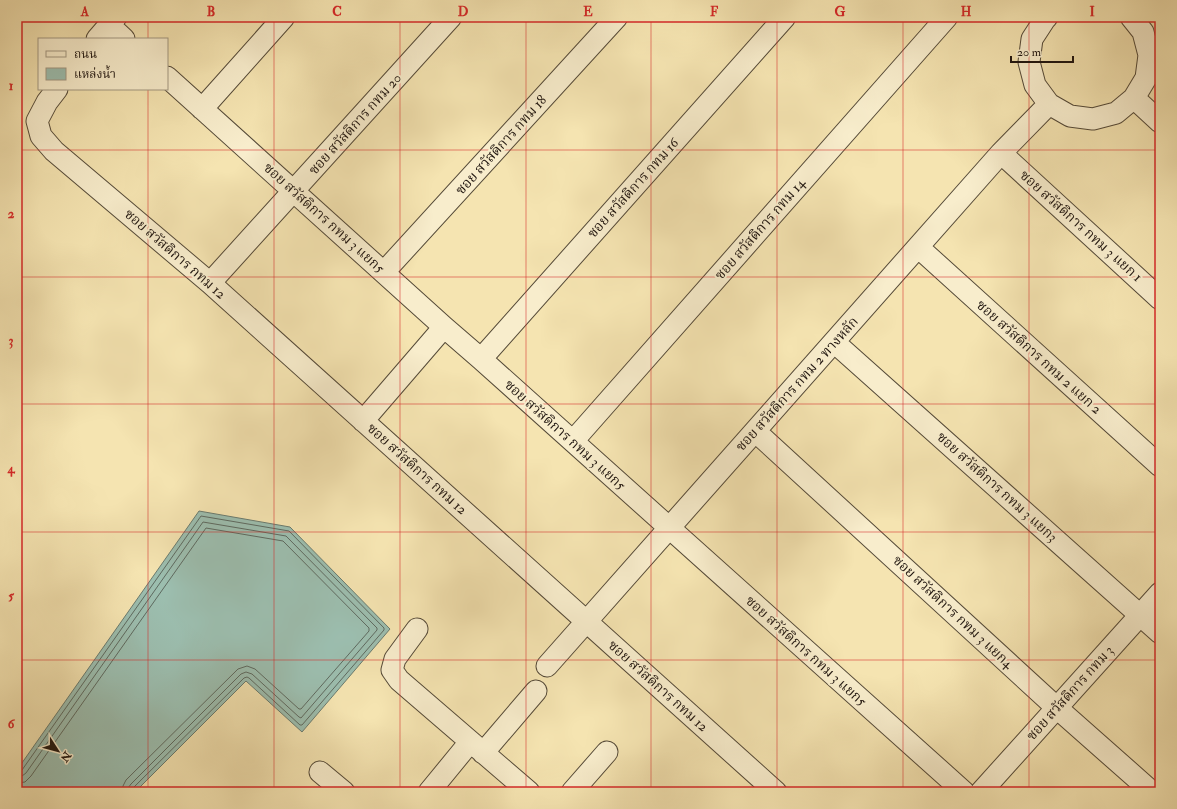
<svg xmlns="http://www.w3.org/2000/svg" width="1177" height="809" font-family="'IM FELL Double Pica','Noto Serif Thai',serif">
	<style>
		.water { fill: #9cbeaf; stroke: #6a7b6f }
		.lines { fill: none; stroke-linecap: round; stroke-linejoin: round }
		.shore { stroke: #5e6a60; stroke-width: 1 }
		.minor-casing { stroke: #554a38; stroke-width: 23 }
		.minor { stroke: #f8edcc; stroke-width: 21 }
		.grid { fill: none; stroke: #d62828; stroke-width: 1; stroke-opacity: 0.55 }
		.labels { text-anchor: middle; dominant-baseline: central; stroke-width: 4; stroke-linejoin: round; paint-order: stroke }
		.street-label { font-size: 14px; fill: #201610; stroke: #f8edcc }
		.neatline { fill: none; stroke: #d62828; stroke-width: 1.5 }
		.grid-label { font-size: 13px; text-anchor: middle; font-weight: bold; fill: #d62828 }
	</style>
	<rect width="100%" height="100%" fill="#f5e4b1"/>
	<filter id="stains"><feTurbulence type="fractalNoise" baseFrequency=".005" numOctaves="4"/><feColorMatrix values="0 0 0 0 .2 0 0 0 0 .09 0 0 0 0 .02 0 0 0 .5 -.17"/></filter>
	<radialGradient id="worn" r=".72"><stop offset=".6" stop-color="#630" stop-opacity="0"/><stop offset="1" stop-color="#630" stop-opacity=".3"/></radialGradient>
	<path class="water" d="M199 511 290 527 390 629 302 732 246 681 135 792H17V770Z"/>
	<g class="lines">
		<path class="shore" d="M17 772 22 770 201 516 289 531 384 628V630L302 725H300L249 678 247 677 244 678 134 787 133 792
			M17 777 22 776 26 773 203 522 286 536 377 628V630L301 718 299 717 252 674 246 672 241 674 131 784 128 788V792
			M17 783 25 782 31 776 206 528 283 541 369 628V631L301 709H299L255 669 247 666 238 669 126 780 123 786 122 792"/>
		<defs>
			<path id="minor" d="M1047 17 1045 19 1032 39 1029 62 1035 85 1049 104 1070 116 1093 119 1116 113 1134 98 1146 78 1149 55 1143 32 1131 17
				M109 25 124 39
				M97 39 116 17
				M167 77 444 327 481 359 964 792
				M57 89 47 102 37 121 41 136 54 151 210 283 776 792
				M1134 98 1160 122
				M202 109 284 17
				M1001 153 1160 299
				M918 247 1160 466
				M384 272 617 17
				M210 283 451 17
				M834 342 1160 633
				M481 359 785 17
				M363 421 444 327
				M755 431 1057 708 1152 792
				M573 441 947 17
				M417 629 395 659 392 670 399 680 529 792
				M547 666 1001 153 1049 104
				M483 753 536 691
				M320 772 344 792
				M429 792 470 742
				M572 792 607 752
				M981 792 1160 593"/>
		</defs>
		<use href="#minor" class="minor-casing"/>
		<use href="#minor" class="minor"/>
	</g>
	<path class="grid" d="M148 17V39M274 17V792M400 17V792M526 17V792M651 17V792M777 17V792M903 17V792M1029 17V792M148 89V792M17 150H1160M17 277H1160M17 404H1160M17 532H1160M17 660H1160"/>
	<g class="labels">
		<g class="street-label">
			<text transform="translate(355 124) rotate(-48)">ซอย สวัสดิการ กทม 20</text>
			<text transform="translate(501 145) rotate(-48)">ซอย สวัสดิการ กทม 18</text>
			<text transform="translate(633 188) rotate(-48)">ซอย สวัสดิการ กทม 16</text>
			<text transform="translate(324 218) rotate(42)">ซอย สวัสดิการ กทม 3 แยก5</text>
			<text transform="translate(1081 226) rotate(42)">ซอย สวัสดิการ กทม 3 แยก 1</text>
			<text transform="translate(760 229) rotate(-49)">ซอย สวัสดิการ กทม 14</text>
			<text transform="translate(175 254) rotate(41)">ซอย สวัสดิการ กทม 12</text>
			<text transform="translate(1039 357) rotate(42)">ซอย สวัสดิการ กทม 2 แยก 2</text>
			<text transform="translate(797 384) rotate(-48)">ซอย สวัสดิการ กทม 2 ทางหลัก</text>
			<text transform="translate(565 435) rotate(42)">ซอย สวัสดิการ กทม 3 แยก5</text>
			<text transform="translate(417 469) rotate(42)">ซอย สวัสดิการ กทม 12</text>
			<text transform="translate(997 487) rotate(42)">ซอย สวัสดิการ กทม 3 แยก3</text>
			<text transform="translate(953 612) rotate(43)">ซอย สวัสดิการ กทม 3 แยก4</text>
			<text transform="translate(806 651) rotate(42)">ซอย สวัสดิการ กทม 3 แยก5</text>
			<text transform="translate(658 686) rotate(42)">ซอย สวัสดิการ กทม 12</text>
			<text transform="translate(1070 693) rotate(-48)">ซอย สวัสดิการ กทม 3</text>
		</g>
	</g>
	<rect width="1177" height="809" fill="none" stroke="#f5e4b1" stroke-width="44"/>
	<rect x="38" y="38" width="130" height="52" fill="#f8edcc" stroke="#a29781"/>
	<rect x="46" y="51" width="20" height="6" fill="#f8edcc" stroke="#a29781"/>
	<text x="74" y="58" font-size="12" fill="#201610">ถนน</text>
	<rect x="46" y="68" width="20" height="12" fill="#9cbeaf" stroke="#a29781"/>
	<text x="74" y="78" font-size="12" fill="#201610">แหล่งน้ำ</text>
	<g transform="translate(58 751) rotate(126)" stroke="#f8edcc" stroke-width="3" paint-order="stroke">
	<path d="M0-3L7 15L0 10L-7 15Z" fill="#201610"/>
	<text y="-6" font-size="11" font-weight="bold" text-anchor="middle" fill="#201610">N</text>
	</g>
	<path d="M1011 56v6h62v-6" fill="none" stroke="#201610" stroke-width="2"/>
	<text x="1017" y="56" font-size="12" fill="#201610" stroke="#f8edcc" stroke-width="3" paint-order="stroke">20 m</text>
	<rect x="22" y="22" width="1133" height="765" class="neatline"/>
	<g class="grid-label">
		<text x="85" y="16">A</text>
		<text x="211" y="16">B</text>
		<text x="337" y="16">C</text>
		<text x="463" y="16">D</text>
		<text x="588" y="16">E</text>
		<text x="714" y="16">F</text>
		<text x="840" y="16">G</text>
		<text x="966" y="16">H</text>
		<text x="1092" y="16">I</text>
		<text x="11" y="90">1</text>
		<text x="11" y="218">2</text>
		<text x="11" y="345">3</text>
		<text x="11" y="473">4</text>
		<text x="11" y="600">5</text>
		<text x="11" y="728">6</text>
	</g>
	<rect width="100%" height="100%" filter="url(#stains)"/>
	<rect width="100%" height="100%" fill="url(#worn)"/>
</svg>
